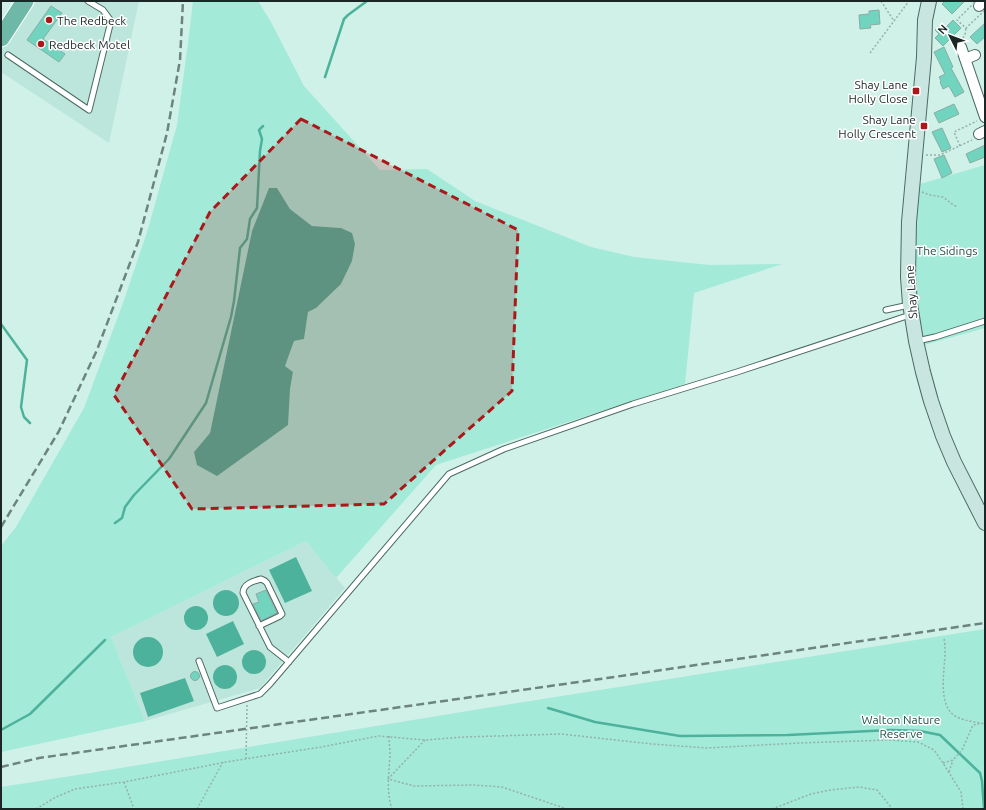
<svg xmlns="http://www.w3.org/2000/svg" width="986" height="810" font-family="Ubuntu,sans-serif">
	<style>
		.built { fill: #bce6db }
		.green { fill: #a3ead9; fill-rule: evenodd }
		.water { fill: #4cb29c }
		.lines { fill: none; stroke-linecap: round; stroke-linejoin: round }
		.stream { stroke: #4cb29c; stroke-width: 2.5 }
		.building { fill: #70d4be; stroke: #8baca3 }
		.service-casing { stroke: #4c6a63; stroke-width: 7 }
		.minor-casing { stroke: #4c6a63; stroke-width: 12 }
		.secondary-casing { stroke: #4c6a63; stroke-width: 16 }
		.trunk-casing { stroke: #fff; stroke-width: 19 }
		.path { stroke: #95b0a9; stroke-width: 1.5; stroke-dasharray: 2 2; stroke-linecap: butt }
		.service { stroke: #fff; stroke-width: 5 }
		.minor { stroke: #fff; stroke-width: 10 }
		.secondary { stroke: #c8e5df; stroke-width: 14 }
		.trunk { stroke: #6eb8a8; stroke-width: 17 }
		.rail { stroke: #6d847e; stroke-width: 2.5; stroke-dasharray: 8 4; stroke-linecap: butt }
		.marked { fill: #ab1819; fill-opacity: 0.2; stroke: #ab1819; stroke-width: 3; stroke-dasharray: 8 5; stroke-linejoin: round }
		.poi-dot { fill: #ab1819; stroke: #fff; stroke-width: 1.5 }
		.labels { text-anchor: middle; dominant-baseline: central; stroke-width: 3; stroke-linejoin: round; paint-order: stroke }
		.poi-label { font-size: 12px; fill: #1a2724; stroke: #fff; text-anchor: start }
		.park-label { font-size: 12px; fill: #255148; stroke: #fff }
		.street-label { font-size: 12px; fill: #1a2724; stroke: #fff }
	</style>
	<rect width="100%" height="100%" fill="#cff1e8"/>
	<path class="built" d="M31 1H139L109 143 1 72V47Z
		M306 541 345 588 260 688 145 721 111 637Z"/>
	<path class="green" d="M193 1H258L271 22 304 86 380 170 427 169 475 201 591 247 634 257 709 265 782 264 694 293 685 384 436 465 336 578 306 541 111 637 145 721 1 752V546L16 527 84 408 123 303 148 229 177 125 189 35ZM277 188 290 209 312 226 341 228 355 244 352 261 341 284 316 308 308 312 304 339 294 341 285 366 293 372 290 389 194 452 210 433 252 231Z
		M985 165V328L917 347 911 315 913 186Z
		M985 629V809H1V787L84 774 480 709Z"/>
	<path class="water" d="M269 188H277L290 209 312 226 341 228 352 233 355 244 352 261 341 284 316 308 308 312 304 339 294 341 285 366 293 372 290 389 288 425 217 476 197 465 194 452 210 433 252 231Z
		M296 557 312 591 285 603 269 570Z
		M213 603a13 13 0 1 1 26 0a13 13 0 1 1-26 0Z
		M184 618a12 12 0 1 1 24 0a12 12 0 1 1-24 0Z
		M233 621 244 644 217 657 206 634Z
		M133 652a15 15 0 1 1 30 0a15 15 0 1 1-30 0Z
		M242 662a12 12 0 1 1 24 0a12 12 0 1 1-24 0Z
		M213 677a12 12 0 1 1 24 0a12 12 0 1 1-24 0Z
		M185 678 194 701 148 717 140 693Z"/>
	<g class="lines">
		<path class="stream" d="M325 77 344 19 348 15 367 1
			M1 324 27 360 21 407 24 417 30 423
			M115 523 122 518 125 507 134 495 169 459 206 403 231 317 234 301 240 248 247 239 250 219 257 208 260 151 262 139 259 130 263 126
			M548 708 595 722 680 736 788 735 891 730 920 731 940 735 980 773 982 781 984 809
			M1 730 30 714 105 640"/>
	</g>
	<path class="building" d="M945 1H965L952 14 942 4Z
		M51 6 62 13 43 39 65 54 59 62 27 40Z
		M879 10 880 24 870 25 871 28 860 29 859 15 869 14V11Z
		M953 20 961 28 943 46 935 38 939 34 935 30 942 24 945 28Z
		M985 23V37L977 44 970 37Z
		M944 47 953 67 951 68 964 92 955 97 949 86 943 89 940 82 941 81 939 77 945 74 934 52Z
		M954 104 959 114 939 123 934 113Z
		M942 128 951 148 942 152 932 132Z
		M985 145V157L970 163 966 154Z
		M944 155 952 173 942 178 934 159Z
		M266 590 277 613 261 621 253 604 259 602 256 594Z
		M190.5 676a4.5 4.5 0 1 1 9 0a4.5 4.5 0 1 1-9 0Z"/>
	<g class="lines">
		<defs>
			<path id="service" d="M8 55 89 110 111 21 103 10 88 1
				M886 310 909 305
				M917 341 935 337 985 321
				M259 626 280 616 282 614 267 583 265 581 261 579C253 581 243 584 243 593L270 647 289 662
				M199 661 217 708 260 694 270 684 449 474 504 449 633 404 737 372 910 315"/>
			<path id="minor" d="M979 6 984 1
				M961 47 985 117
				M965 59 975 55
				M979 134 985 131"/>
			<path id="secondary" d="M929 1 925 20 924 57 909 222 908 277 910 304 916 341 923 372 931 401 943 436 954 462 985 523"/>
			<path id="trunk" d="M1 38 25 1"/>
		</defs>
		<use href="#service" class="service-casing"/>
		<use href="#minor" class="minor-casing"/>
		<use href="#secondary" class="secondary-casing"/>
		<use href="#trunk" class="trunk-casing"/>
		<path class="path" d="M881 1 894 21
			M975 2 984 11 966 28 957 20Z
			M963 38 965 35 966 28
			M870 53 909 1
			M960 146 954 132 977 121
			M926 155H940L972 140
			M922 192 930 195 943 197 947 200 953 205 958 207
			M944 639C945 643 945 647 945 652 945 669 937 705 955 716 964 721 975 722 985 724
			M389 736C389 743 390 749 390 755 389 774 386 791 392 809
			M425 740 388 779 414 786 474 785 502 787 567 809
			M246 759 247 705
			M943 763 953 760 962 750 973 725 979 724
			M949 772 953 760
			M124 782 134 809
			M36 809 56 797 75 789 124 782 226 762 321 747 379 736 425 740 464 737 561 734 652 744 707 748 799 743 888 740 918 742 934 750 943 763 961 792 963 809
			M197 809 223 762
			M772 809 811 794 830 790 859 787 877 790 891 807 890 809"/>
		<use href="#service" class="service"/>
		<use href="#minor" class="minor"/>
		<use href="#secondary" class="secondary"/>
		<use href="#trunk" class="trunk"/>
		<path class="rail" d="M1 527 59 431 97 350 138 242 167 133 180 60 183 1
			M1 767 39 758 607 678 985 623"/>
	</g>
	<path class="marked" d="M301 119 518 230 512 391 384 504 192 509 114 395 210 212Z"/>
	<g class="poi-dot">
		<circle cx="49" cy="20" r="4"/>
		<circle cx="41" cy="44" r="4"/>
		<rect x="912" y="87" width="8" height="8" rx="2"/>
		<rect x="920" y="122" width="8" height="8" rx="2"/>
	</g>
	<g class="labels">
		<g class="poi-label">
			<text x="57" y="20">The Redbeck</text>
			<text x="49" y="44">Redbeck Motel</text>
			<text x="908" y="84" text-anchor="end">Shay Lane<tspan x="908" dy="14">Holly Close</tspan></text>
			<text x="916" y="119" text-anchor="end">Shay Lane<tspan x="916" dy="14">Holly Crescent</tspan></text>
		</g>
		<g class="park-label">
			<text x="947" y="250">The Sidings</text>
			<text x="901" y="719">Walton Nature<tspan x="901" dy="14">Reserve</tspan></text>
		</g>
		<g class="street-label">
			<text transform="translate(911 292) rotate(-94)">Shay Lane</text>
		</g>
	</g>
	<rect width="986" height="810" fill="none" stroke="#1a2724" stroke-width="4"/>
	<g transform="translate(950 36) rotate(312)" stroke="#ffffff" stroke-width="3" paint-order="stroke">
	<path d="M0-3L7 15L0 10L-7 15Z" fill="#1a2724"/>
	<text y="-6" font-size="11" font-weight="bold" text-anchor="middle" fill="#1a2724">N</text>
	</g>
</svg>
